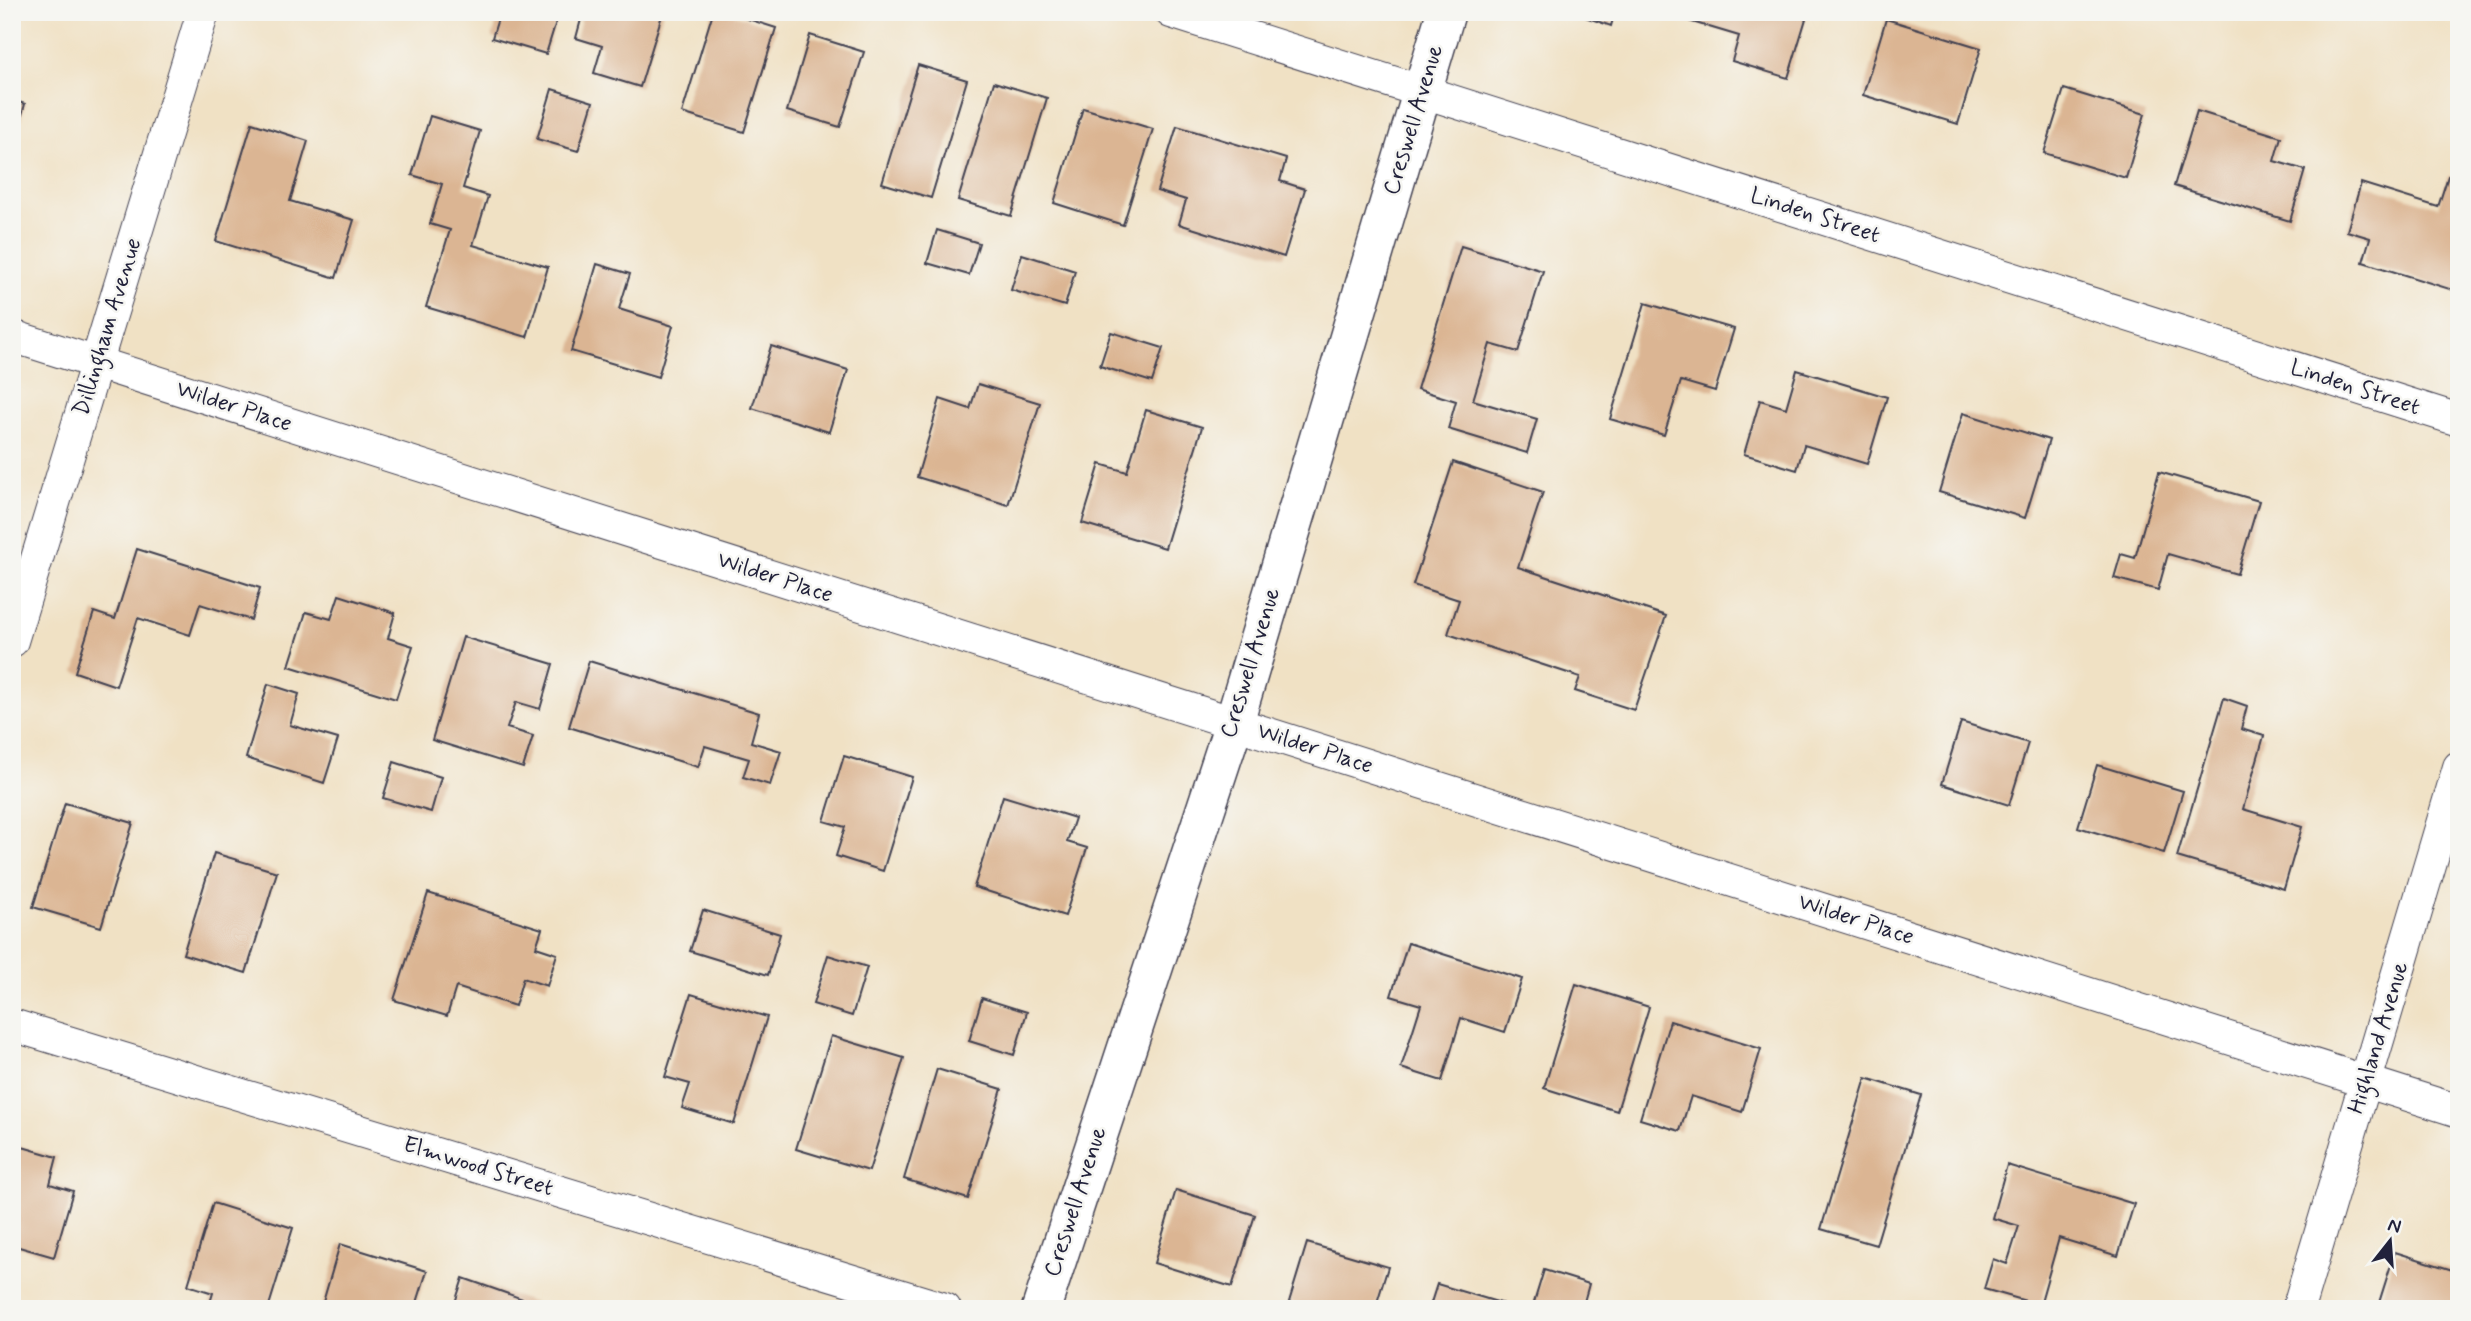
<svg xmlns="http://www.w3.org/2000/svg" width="2471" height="1321" font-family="Mynerve,sans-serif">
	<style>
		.building { fill: #dbb593 }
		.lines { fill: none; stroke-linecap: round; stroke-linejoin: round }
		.street-casing { stroke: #413f50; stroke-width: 34 }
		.secondary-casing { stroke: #413f50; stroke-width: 41 }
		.street { stroke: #fff; stroke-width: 32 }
		.secondary { stroke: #fff; stroke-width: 38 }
		.labels { text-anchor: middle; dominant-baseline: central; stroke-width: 5; stroke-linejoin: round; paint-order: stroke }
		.street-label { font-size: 23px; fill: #22223b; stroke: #f6f6f2 }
	</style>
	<rect width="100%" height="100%" fill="#f6f6f2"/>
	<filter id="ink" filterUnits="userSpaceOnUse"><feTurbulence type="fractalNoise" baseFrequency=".0143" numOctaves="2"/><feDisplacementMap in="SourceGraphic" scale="14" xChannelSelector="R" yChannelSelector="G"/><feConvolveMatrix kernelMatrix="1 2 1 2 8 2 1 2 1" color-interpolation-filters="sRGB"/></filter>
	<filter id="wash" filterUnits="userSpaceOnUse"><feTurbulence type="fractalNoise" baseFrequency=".00686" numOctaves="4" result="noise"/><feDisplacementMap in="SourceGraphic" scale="28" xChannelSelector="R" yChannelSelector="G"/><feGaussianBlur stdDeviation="1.57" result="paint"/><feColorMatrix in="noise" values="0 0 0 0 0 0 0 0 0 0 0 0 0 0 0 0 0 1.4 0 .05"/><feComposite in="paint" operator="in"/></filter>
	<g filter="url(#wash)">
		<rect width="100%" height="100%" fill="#f0e1c4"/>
		<g id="blocks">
			<path class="building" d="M500 12H559L546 54 492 38Z
				M583 12H663L640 87 594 73 602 46 576 38Z
				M713 12H726L776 28 744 132 682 113Z
				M1571 12H1615L1611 26Z
				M1692 12H1808L1788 78 1732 61 1739 36 1689 21Z
				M1886 19 1981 48 1958 124 1863 95Z
				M810 35 864 52 840 127 787 111Z
				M918 65 967 80 931 198 882 183Z
				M994 82 1047 98 1011 216 958 200Z
				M552 89 593 102 578 151 537 139Z
				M2064 89 2145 114 2126 178 2044 153Z
				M12 100 25 104 13 147H12Z
				M1083 108 1153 129 1123 225 1054 203Z
				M2197 111 2281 137 2274 161 2305 170 2290 221 2174 186Z
				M430 116 480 131 463 188 488 196 473 245 548 267 527 337 426 307 450 230 430 224 442 184 412 175Z
				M252 123 308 141 290 201 354 220 336 278 216 241Z
				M1177 126 1286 159 1280 181 1305 189 1284 257 1179 224 1186 200 1157 191Z
				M2448 176 2459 179V292L2363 262 2370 238 2347 231 2361 183 2438 207Z
				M937 230 979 243 969 275 927 263Z
				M1461 246 1543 271 1518 352 1490 344 1473 400 1537 419 1527 453 1448 429 1456 401 1417 389Z
				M1022 254 1075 271 1065 306 1011 290Z
				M597 264 630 274 619 309 673 326 658 377 571 351Z
				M1645 303 1734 329 1715 391 1681 381 1664 435 1610 419Z
				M1111 332 1163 348 1152 382 1100 366Z
				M771 346 848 370 829 432 752 408Z
				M1797 370 1887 397 1867 464 1804 445 1797 470 1744 454 1760 400 1786 408Z
				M978 384 1040 403 1008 505 917 477 940 399 970 409Z
				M1146 410 1202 427 1165 548 1082 523 1100 464 1127 472Z
				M1963 413 2049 440 2025 518 1939 492Z
				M1453 462 1543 492 1518 567 1666 616 1634 710 1575 691 1580 677 1448 634 1459 600 1413 585Z
				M2159 472 2259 501 2237 574 2168 554 2158 590 2114 578 2121 554 2135 558Z
				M137 549 260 588 251 620 200 604 190 635 138 618 116 686 75 672 94 612 115 619Z
				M339 595 395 613 388 638 413 646 396 699 289 666 306 612 331 619Z
				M463 637 553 664 540 709 516 702 507 728 533 736 523 768 432 740Z
				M589 661 759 713 751 742 781 751 770 785 743 777 749 759 705 746 698 767 569 727Z
				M268 684 299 694 290 725 338 739 324 783 246 758Z
				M2224 698 2247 706 2241 729 2264 736 2243 809 2302 827 2284 889 2177 857Z
				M1961 722 2028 743 2009 805 1942 784Z
				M844 756 912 777 883 871 836 856 845 827 824 821Z
				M394 762 441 777 431 812 383 798Z
				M2097 765 2183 791 2164 853 2078 827Z
				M1003 796 1075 818 1067 842 1087 848 1065 916 974 887Z
				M65 803 133 823 101 927 33 907Z
				M214 853 277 872 246 973 183 954Z
				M428 893 542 929 536 947 557 954 547 986 523 978 515 1006 456 987 447 1016 394 1000Z
				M703 910 780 934 768 975 690 951Z
				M1408 943 1522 979 1505 1032 1461 1018 1442 1081 1401 1068 1421 1005 1391 996Z
				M828 955 867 967 852 1016 813 1004Z
				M1576 984 1649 1007 1617 1111 1544 1088Z
				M691 994 767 1017 734 1124 682 1108 690 1084 665 1077Z
				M982 998 1027 1012 1014 1055 969 1041Z
				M1670 1021 1761 1049 1742 1112 1691 1096 1680 1131 1640 1119Z
				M831 1036 904 1058 869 1171 796 1149Z
				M937 1069 1002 1089 968 1199 904 1179Z
				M1866 1078 1921 1095 1876 1245 1821 1229Z
				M12 1144 57 1157 50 1184 73 1191 54 1257 12 1245Z
				M2007 1165 2134 1204 2118 1256 2059 1238 2040 1305 1984 1289 1993 1259 2007 1264 2019 1226 1992 1218Z
				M1176 1190 1255 1215 1232 1287 1154 1263Z
				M213 1203 293 1228 268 1309H208L213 1293 188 1285Z
				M1307 1243 1388 1267 1375 1309H1313L1289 1302Z
				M340 1244 427 1271 415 1309H321Z
				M2395 1252 2459 1272V1309H2377Z
				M1544 1270 1589 1284 1582 1309H1532Z
				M463 1278 537 1304 535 1309H453Z
				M1437 1284 1504 1304 1503 1309H1429Z"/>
		</g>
	</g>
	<g filter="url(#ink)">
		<use href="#blocks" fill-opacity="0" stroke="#413f50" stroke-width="2"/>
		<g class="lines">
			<defs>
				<path id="street" d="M1171 12 2459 420
					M12 336 2459 1111
					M12 641 203 12
					M12 1025 945 1309
					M2298 1309 2459 767"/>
				<path id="secondary" d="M1041 1309 1234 723 1446 12"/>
			</defs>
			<use href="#street" class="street-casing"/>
			<use href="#secondary" class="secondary-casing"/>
			<use href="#street" class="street"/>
			<use href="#secondary" class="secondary"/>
		</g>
	</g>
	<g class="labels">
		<g class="street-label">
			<text transform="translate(1414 120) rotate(-73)">Creswell Avenue</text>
			<text transform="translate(1815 216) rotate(18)">Linden Street</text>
			<text transform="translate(108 327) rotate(-73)">Dillingham Avenue</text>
			<text transform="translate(2355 388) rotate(18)">Linden Street</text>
			<text transform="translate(234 407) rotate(18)">Wilder Place</text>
			<text transform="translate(775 578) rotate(18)">Wilder Place</text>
			<text transform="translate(1251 663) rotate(-73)">Creswell Avenue</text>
			<text transform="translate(1315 749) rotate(18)">Wilder Place</text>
			<text transform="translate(1856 920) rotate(18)">Wilder Place</text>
			<text transform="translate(2379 1038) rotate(-73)">Highland Avenue</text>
			<text transform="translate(478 1167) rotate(17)">Elmwood Street</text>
			<text transform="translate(1076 1202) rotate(-72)">Creswell Avenue</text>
		</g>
	</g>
	<rect width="2471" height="1321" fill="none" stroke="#f6f6f2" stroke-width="42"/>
	<g transform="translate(2390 1241) rotate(17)" stroke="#f6f6f2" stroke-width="5" paint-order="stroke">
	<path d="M0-5L12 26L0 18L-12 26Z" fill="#22223b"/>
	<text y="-10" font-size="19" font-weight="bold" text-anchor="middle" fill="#22223b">N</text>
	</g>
</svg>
